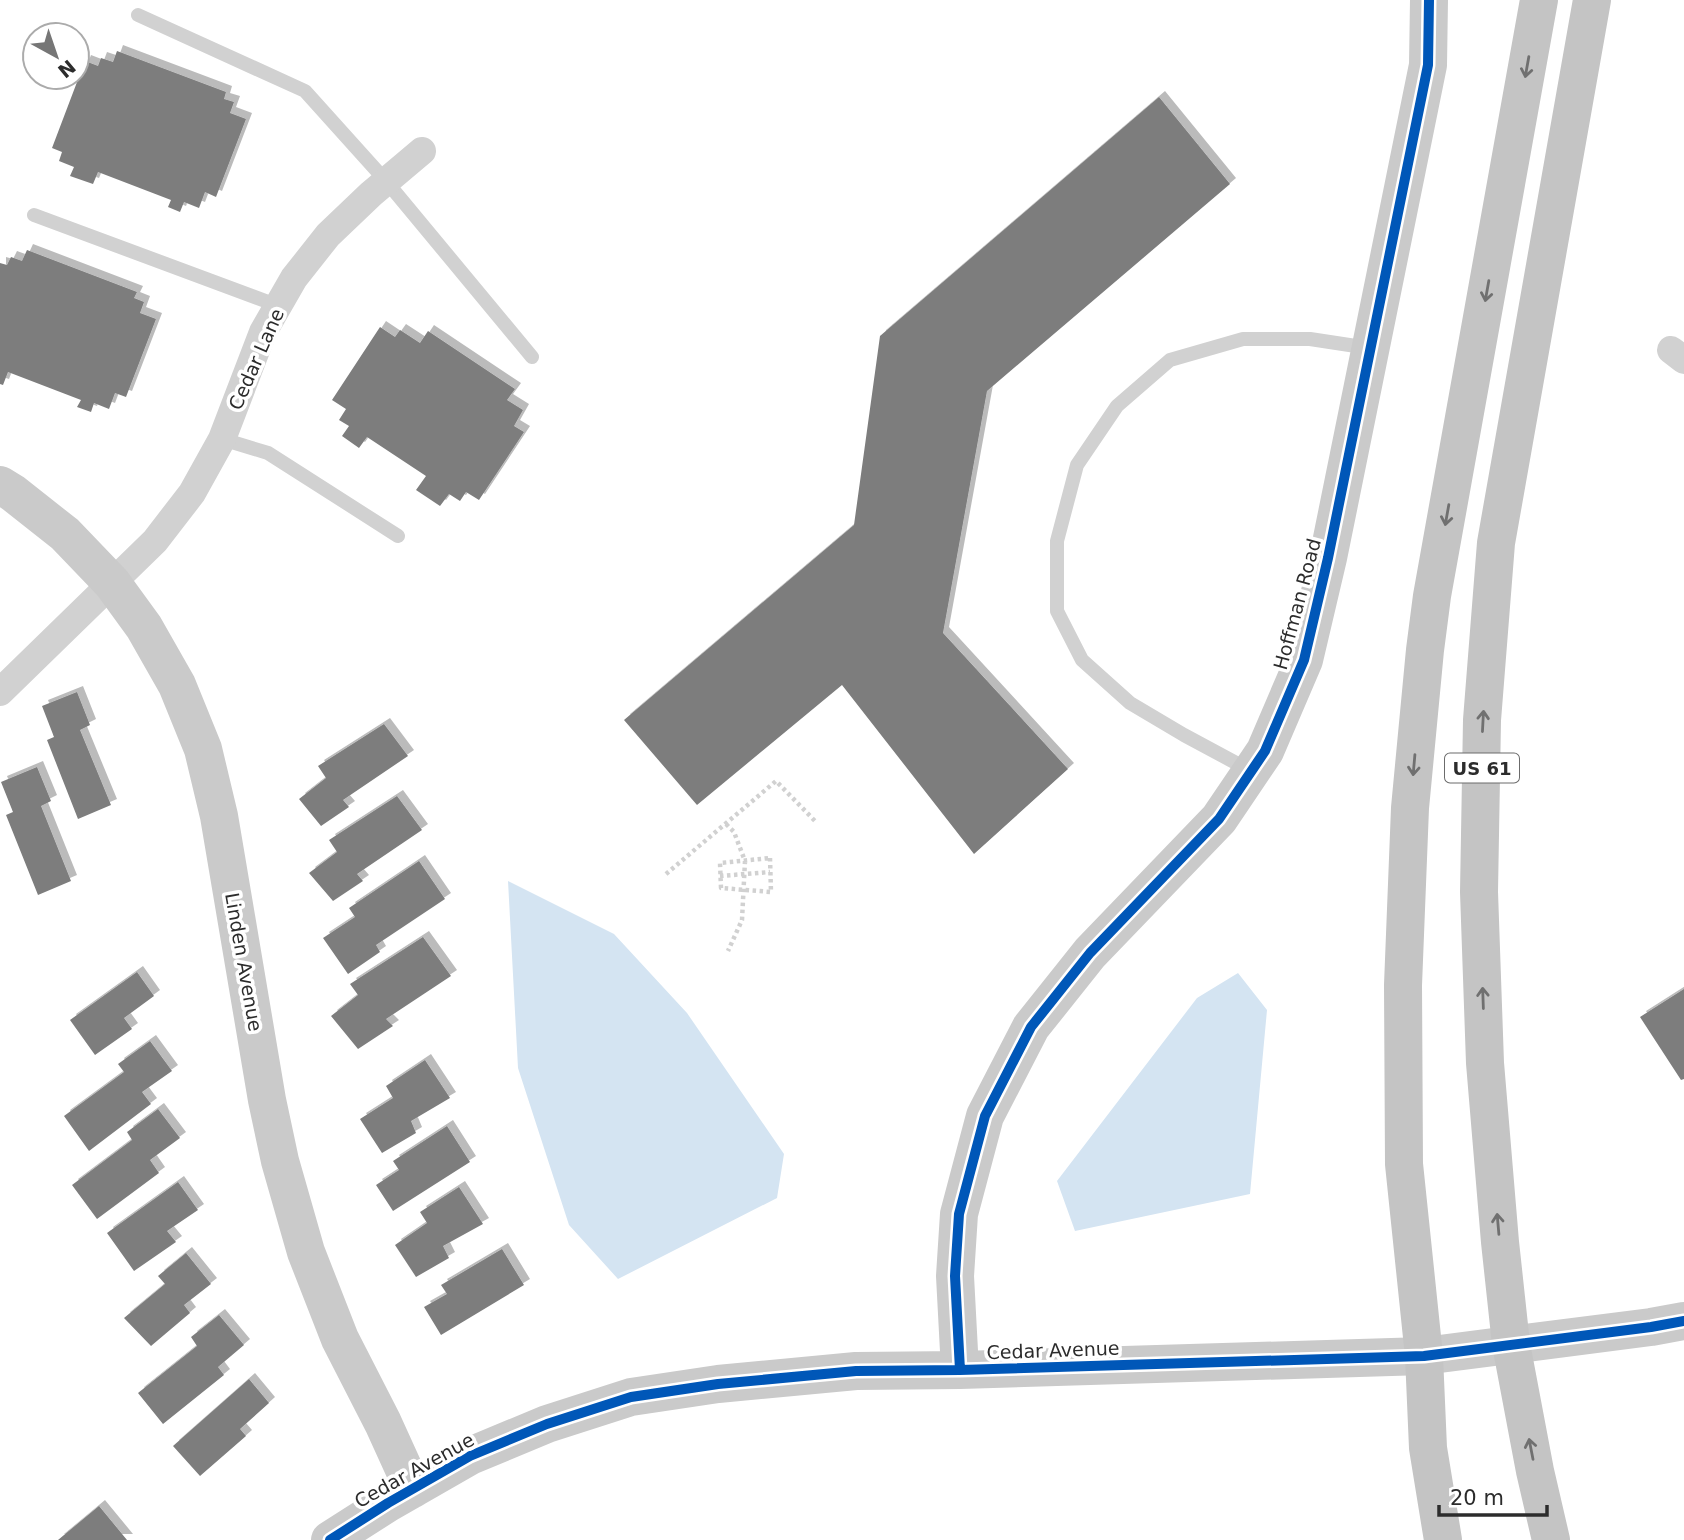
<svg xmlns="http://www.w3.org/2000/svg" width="1684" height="1540" font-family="'DejaVu Sans',sans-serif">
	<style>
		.water { fill: #d4e4f2 }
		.building { fill: #7d7d7d; filter: url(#shadow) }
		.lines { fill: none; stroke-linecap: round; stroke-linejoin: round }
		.path { stroke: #d1d1d1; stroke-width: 4.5; stroke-dasharray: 3.5 3.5; stroke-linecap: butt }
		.lane { stroke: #d1d1d1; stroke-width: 14 }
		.street { stroke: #d1d1d1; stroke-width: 28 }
		.secondary { stroke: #cacaca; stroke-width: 38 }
		.primary { stroke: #c4c4c4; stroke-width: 38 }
		.cycleway-casing { stroke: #fff; stroke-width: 15 }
		.cycleway { stroke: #0057b8; stroke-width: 10 }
		.oneway { stroke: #707070 }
		.labels { text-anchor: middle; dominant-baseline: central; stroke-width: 7; stroke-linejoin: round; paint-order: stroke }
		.shield { fill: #fff; stroke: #6b6b6b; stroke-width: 2 }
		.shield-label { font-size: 18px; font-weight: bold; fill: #2c2c2c }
		.street-label { font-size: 19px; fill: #2c2c2c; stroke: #fff }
	</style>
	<defs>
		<filter id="shadow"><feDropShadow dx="6" dy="-6" stdDeviation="0" flood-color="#0004"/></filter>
	</defs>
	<rect width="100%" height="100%" fill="#fff"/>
	<path class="water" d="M508 881 614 934 687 1013 784 1154 777 1198 618 1279 569 1225 518 1068Z
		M1238 973 1267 1010 1250 1194 1075 1231 1057 1181 1197 998Z"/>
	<path class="building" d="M117 51 226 92 224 99 234 102 230 113 246 119 216 197 205 192 199 208 184 202 180 212 168 207 171 200 98 172 93 184 70 176 74 167 59 161 62 152 52 148 85 61 98 66 101 58 113 62Z
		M1159 97 1230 184 987 391 943 633 1068 769 974 854 842 685 697 805 624 720 854 525 880 336Z
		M27 250 137 292 134 298 144 302 140 313 156 319 126 397 115 393 109 409 94 403 91 412 77 407 81 400 8 372 3 385 0 384V263L7 265 11 257 22 261Z
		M380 327 395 337 400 330 420 343 428 331 515 389 507 400 523 410 514 426 524 432 479 500 466 492 460 501 449 494 440 506 416 490 426 476 367 437 359 448 342 436 349 426 339 420 346 409 332 400Z
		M77 692 90 725 80 730 111 805 78 819 47 740 54 737 42 706Z
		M384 724 408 756 343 800 349 807 321 826 299 799 326 778 318 766Z
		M37 767 51 801 41 806 71 881 38 895 6 815 13 812 1 782Z
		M397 796 422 830 357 874 363 881 333 901 309 873 337 852 329 840Z
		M419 861 445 899 376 945 380 952 348 974 323 938 355 917 349 908Z
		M423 937 451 976 386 1019 393 1026 358 1049 331 1016 358 995 350 984Z
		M137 972 154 996 124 1018 132 1029 95 1055 70 1020Z
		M1684 989V1079L1681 1080 1640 1017Z
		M150 1041 172 1071 142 1092 151 1104 89 1151 64 1116 124 1072 118 1064Z
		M425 1060 450 1098 411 1121 416 1133 382 1153 360 1119 393 1098 386 1086Z
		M158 1109 180 1138 150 1160 159 1173 97 1219 72 1185 132 1140 127 1132Z
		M447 1126 470 1162 393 1211 376 1185 399 1170 393 1161Z
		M178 1182 198 1210 167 1231 176 1242 134 1271 107 1233Z
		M459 1187 483 1224 443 1246 449 1258 416 1277 395 1245 427 1223 420 1212Z
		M502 1249 524 1285 441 1335 424 1307 447 1294 441 1285Z
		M186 1253 211 1284 184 1305 190 1313 151 1346 124 1318 165 1284 158 1276Z
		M219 1315 244 1345 218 1367 224 1375 163 1424 138 1393 197 1346 191 1337Z
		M249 1379 269 1403 240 1429 246 1436 200 1476 173 1446Z
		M99 1506 127 1540H58Z"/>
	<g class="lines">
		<path class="path" d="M726 824 734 832 745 861 742 920 728 951
			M770 858 771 892 721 888 720 863Z
			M666 874 776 781 815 821
			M720 876 770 872"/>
		<path class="lane" d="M138 15 305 91 386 181 532 357
			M34 215 279 306
			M222 439 268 453 398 536
			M1249 770 1184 735 1130 703 1082 660 1057 611V541L1077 465 1117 406 1170 360 1243 339H1310L1369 348"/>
		<path class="street" d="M1671 350 1684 360
			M0 692 155 541 192 493 222 439 263 332 294 278 328 235 371 194 422 151"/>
		<path class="secondary" d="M0 485 13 493 65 534 112 583 144 627 177 685 203 749 219 816 267 1100 280 1161 306 1252 340 1339 383 1423 413 1489
			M960 1370 955 1276 959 1214 985 1116 1031 1027 1090 953 1219 819 1265 751 1304 660 1328 558 1428 65 1429 0
			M330 1540 388 1503 470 1456 547 1424 631 1397 718 1384 856 1371 960 1370 1424 1356 1651 1327 1684 1321"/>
		<path class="primary" d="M1443 1540 1428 1448 1424 1356 1404 1164 1403 985 1410 808 1425 650 1432 596 1539 0
			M1551 1540 1535 1471 1511 1344 1500 1242 1485 1063 1479 892 1482 720 1496 543 1592 0"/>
		<defs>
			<path id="cycleway" d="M960 1370 955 1276 959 1214 985 1116 1031 1027 1090 953 1219 819 1265 751 1304 660 1328 558 1428 65 1429 0
				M330 1540 388 1503 470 1456 547 1424 631 1397 718 1384 856 1371 960 1370 1424 1356 1651 1327 1684 1321"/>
		</defs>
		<use href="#cycleway" class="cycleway-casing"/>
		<use href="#cycleway" class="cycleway"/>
	</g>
	<defs><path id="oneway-shaft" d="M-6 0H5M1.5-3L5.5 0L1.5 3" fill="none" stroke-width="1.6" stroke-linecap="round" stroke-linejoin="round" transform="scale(1.75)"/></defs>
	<g class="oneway">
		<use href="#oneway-shaft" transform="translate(1527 67) rotate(100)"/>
		<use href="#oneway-shaft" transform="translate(1487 291) rotate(100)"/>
		<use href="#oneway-shaft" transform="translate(1447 515) rotate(100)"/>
		<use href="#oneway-shaft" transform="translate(1483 721) rotate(-87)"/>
		<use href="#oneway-shaft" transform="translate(1414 765) rotate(95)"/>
		<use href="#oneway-shaft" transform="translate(1483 998) rotate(-92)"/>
		<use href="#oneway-shaft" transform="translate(1498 1224) rotate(-95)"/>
		<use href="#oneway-shaft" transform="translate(1531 1449) rotate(-101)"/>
	</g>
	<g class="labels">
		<rect class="shield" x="1445" y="753.5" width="74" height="29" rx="5"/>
		<g class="shield-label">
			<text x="1482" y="768">US 61</text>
		</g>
		<g class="street-label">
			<text transform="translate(256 359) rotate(-66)">Cedar Lane</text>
			<text transform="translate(1297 604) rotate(-75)">Hoffman Road</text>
			<text transform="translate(244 962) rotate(80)">Linden Avenue</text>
			<text transform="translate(1053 1350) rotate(-2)">Cedar Avenue</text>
			<text transform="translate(414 1470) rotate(-29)">Cedar Avenue</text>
		</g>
	</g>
	<g transform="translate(56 56) rotate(140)"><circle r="33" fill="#ffffff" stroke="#ababab" stroke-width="2"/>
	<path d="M0-5L12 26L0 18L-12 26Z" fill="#767676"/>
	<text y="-10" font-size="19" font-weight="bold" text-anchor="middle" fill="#2c2c2c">N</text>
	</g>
	<path d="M1439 1505v10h108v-10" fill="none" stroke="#2c2c2c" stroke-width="3.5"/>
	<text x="1450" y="1505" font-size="21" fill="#2c2c2c" stroke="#ffffff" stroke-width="5" paint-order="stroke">20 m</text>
</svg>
